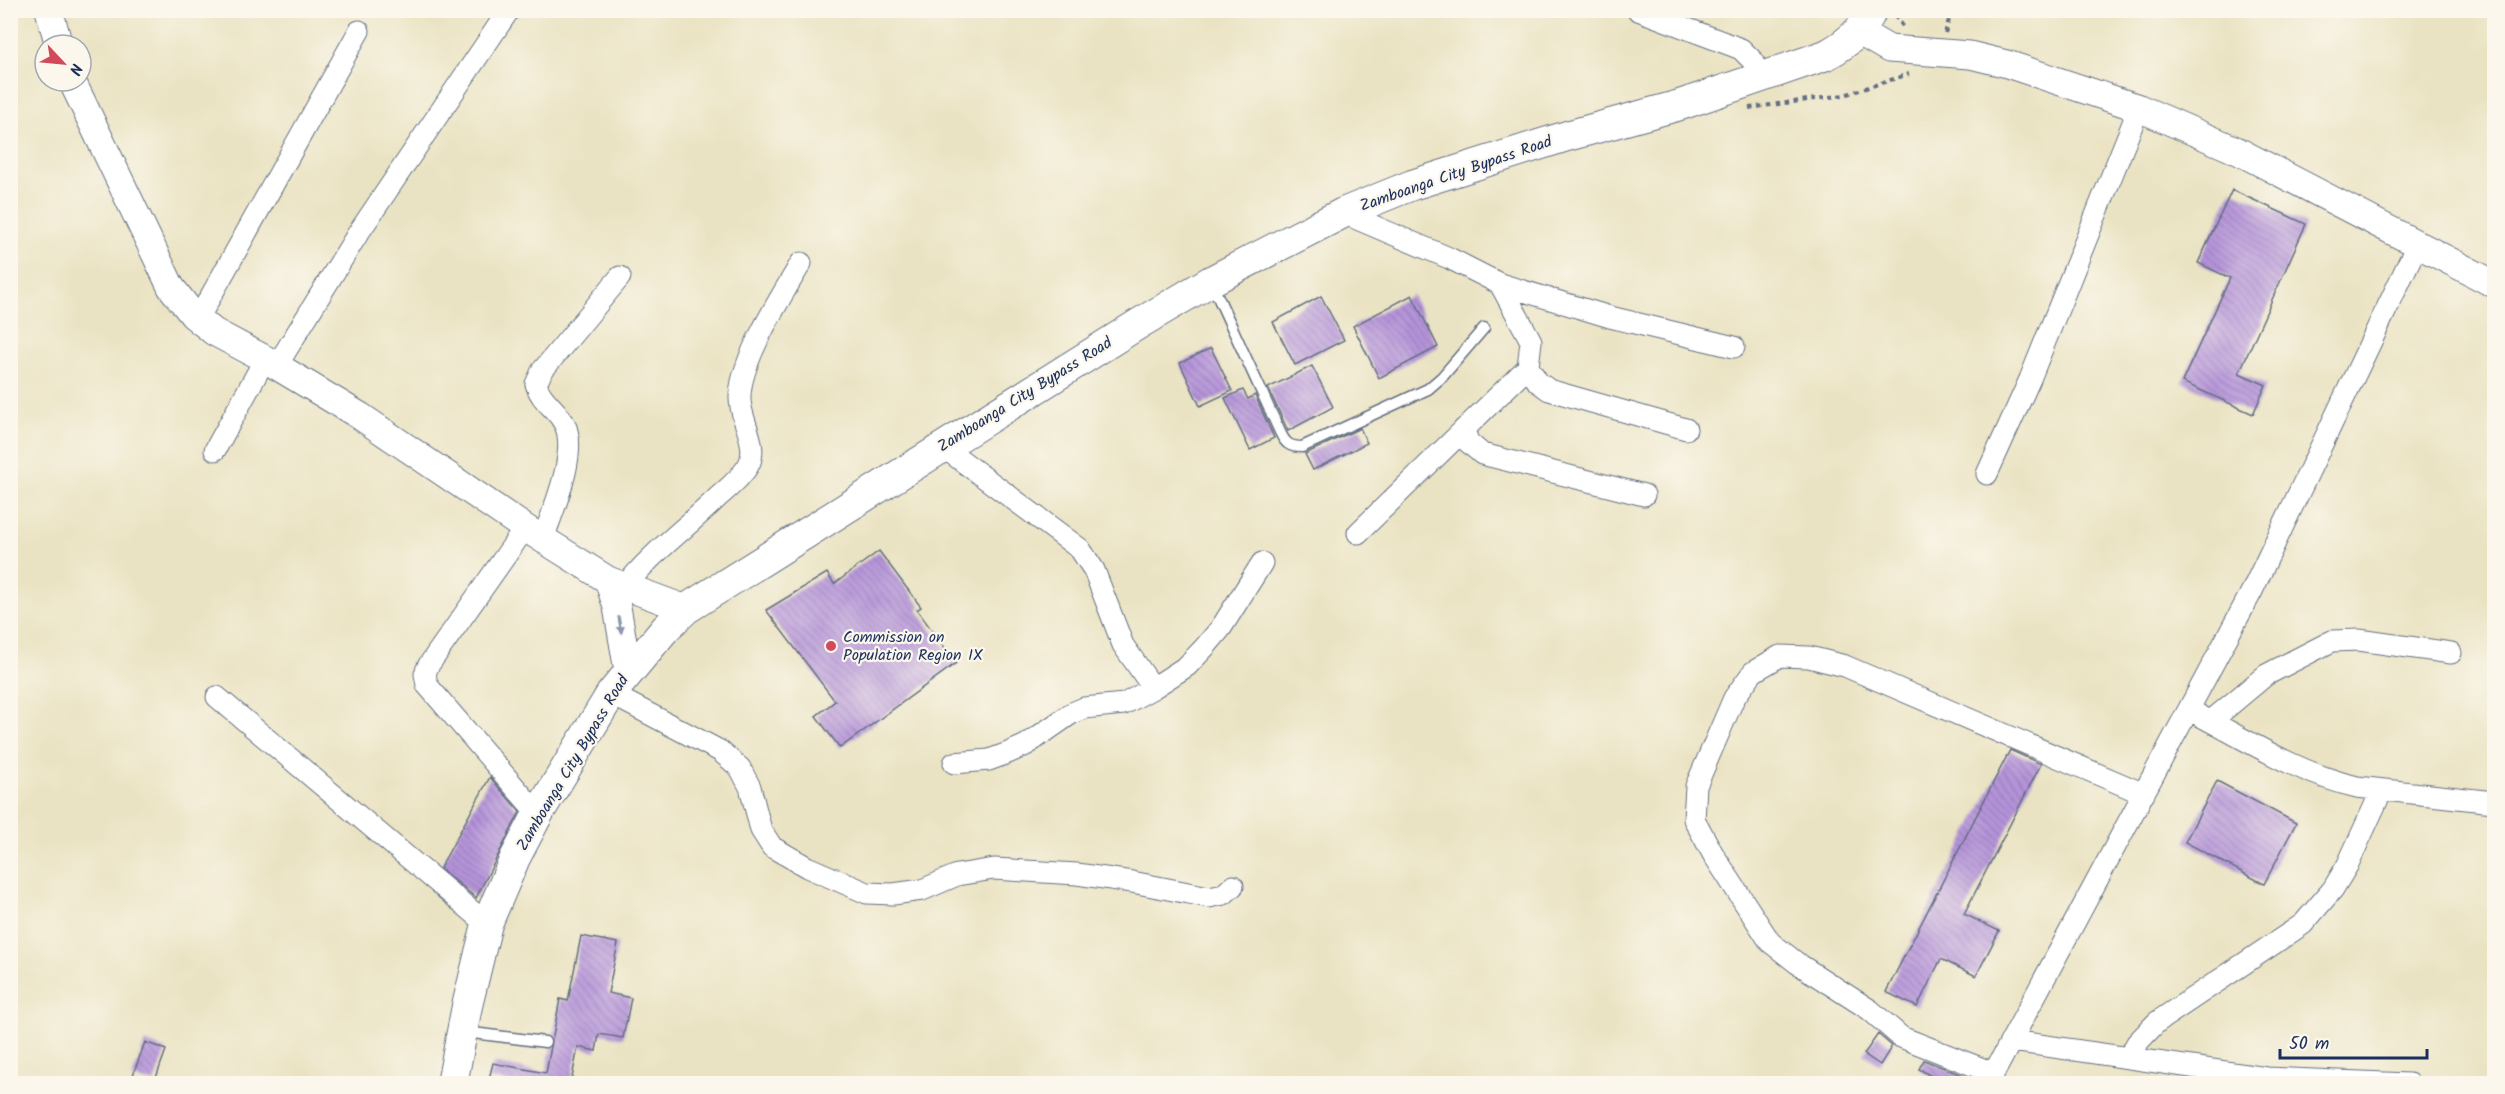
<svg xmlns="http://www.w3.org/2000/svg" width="2505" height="1094" font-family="Kalam,sans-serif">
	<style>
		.building { fill: url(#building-back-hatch) }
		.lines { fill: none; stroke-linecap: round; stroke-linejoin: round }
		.service-casing { stroke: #636e81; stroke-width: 13 }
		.minor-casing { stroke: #636e81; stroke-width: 23 }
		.tertiary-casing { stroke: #636e81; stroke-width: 29 }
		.secondary-casing { stroke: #636e81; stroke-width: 32 }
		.path { stroke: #636e81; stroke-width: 4; stroke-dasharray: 4.5 4.5; stroke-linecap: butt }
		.service { stroke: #fff; stroke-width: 10 }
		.minor { stroke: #fff; stroke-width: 21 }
		.tertiary { stroke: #fff; stroke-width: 27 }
		.secondary { stroke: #fff; stroke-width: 30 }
		.oneway { fill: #8d97ae }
		.poi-dot { fill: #d1495b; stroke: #fbf7ec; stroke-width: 2 }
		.labels { text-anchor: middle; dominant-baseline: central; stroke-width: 4.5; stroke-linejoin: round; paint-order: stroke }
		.street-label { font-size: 16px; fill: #1b2f5e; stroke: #fbf7ec }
		.poi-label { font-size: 16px; fill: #1b2f5e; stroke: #fbf7ec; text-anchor: start }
	</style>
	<defs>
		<pattern id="building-back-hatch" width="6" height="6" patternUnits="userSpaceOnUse" patternTransform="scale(1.5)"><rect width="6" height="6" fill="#b694da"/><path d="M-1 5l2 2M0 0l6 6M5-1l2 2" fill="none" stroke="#9379b4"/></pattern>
	</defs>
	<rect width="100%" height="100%" fill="#fbf7ec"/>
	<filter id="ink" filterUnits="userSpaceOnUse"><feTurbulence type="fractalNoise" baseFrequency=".0167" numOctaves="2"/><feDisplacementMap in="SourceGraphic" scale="12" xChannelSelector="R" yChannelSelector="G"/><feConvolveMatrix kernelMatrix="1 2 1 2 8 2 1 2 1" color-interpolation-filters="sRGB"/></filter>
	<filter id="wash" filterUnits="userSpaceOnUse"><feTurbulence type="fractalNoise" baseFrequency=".008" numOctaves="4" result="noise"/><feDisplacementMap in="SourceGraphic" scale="24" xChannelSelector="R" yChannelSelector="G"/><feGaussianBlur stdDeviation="1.35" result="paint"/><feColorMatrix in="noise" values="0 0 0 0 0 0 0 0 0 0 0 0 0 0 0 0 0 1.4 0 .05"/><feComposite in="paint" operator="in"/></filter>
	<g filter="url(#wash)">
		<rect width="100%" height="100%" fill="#eae3c3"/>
		<g id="blocks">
			<path class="building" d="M2232 190 2306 224 2239 373 2266 385 2253 414 2182 382 2230 278 2198 263Z
				M1412 295 1438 347 1379 378 1353 326Z
				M1321 296 1344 340 1295 365 1273 322Z
				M1211 348 1232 391 1200 406 1180 363Z
				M1312 366 1333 407 1288 431 1268 388Z
				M1243 390 1248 399 1255 395 1274 438 1250 450 1225 398Z
				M1360 428 1367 443 1313 470 1305 454Z
				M879 551 921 607 917 610 956 663 840 748 816 716 835 701 766 610 827 573 834 584Z
				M2010 750 2041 764 1964 914 1999 931 1976 976 1941 959 1917 1007 1886 992Z
				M490 777 520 812 476 898 440 868Z
				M2217 781 2296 823 2264 884 2185 842Z
				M581 936 618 943 608 993 631 998 623 1038 599 1034 596 1051 578 1047 571 1083H514L489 1079 493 1063 546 1073 560 999 568 1001Z
				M1878 1034 1892 1046 1880 1065 1864 1054Z
				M145 1042 166 1050 154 1083 132 1078Z
				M1924 1060 1962 1075 1975 1083H1943L1919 1069Z"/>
		</g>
	</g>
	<g filter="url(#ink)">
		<use href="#blocks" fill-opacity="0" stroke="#636e81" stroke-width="1.5"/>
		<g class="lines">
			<defs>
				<path id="service" d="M1212 284 1280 432C1285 443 1289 447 1302 447L1428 389 1442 377 1484 328
					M465 1032 545 1042"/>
				<path id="minor" d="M1638 10 1741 49 1754 62 1757 77
					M1343 213 1449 258 1500 284 1610 317 1734 347
					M1500 284 1531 341 1528 367 1538 382 1549 390 1686 429
					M198 319 359 31
					M276 367 357 235 509 10
					M1464 429 1468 442 1482 454 1644 495
					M942 446 1080 549 1094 570 1123 645 1153 688
					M215 450 265 359
					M1987 474 2030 379 2139 108
					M525 528 428 666 425 674 427 685 538 814
					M1358 533 1528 367
					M543 539C553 510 578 454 565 425 558 409 541 402 536 384L542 371 620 277
					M624 588C650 554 685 529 716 499 727 489 740 479 748 466 760 446 740 420 740 399 739 361 782 296 801 263
					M611 694 720 751 740 768 750 787 761 830 772 847 807 867 867 893 893 894 922 890 957 875 994 869 1077 874 1132 882 1209 897 1224 894 1233 886
					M217 697 487 924
					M2189 710C2244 738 2296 773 2357 787L2494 802
					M2211 721 2266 675 2332 641 2359 640 2451 653
					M954 763 989 760 1008 753 1026 745 1072 713 1084 708 1124 704 1153 688 1187 666 1205 647 1221 628 1262 563
					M2012 1041 2267 1078 2409 1084
					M2129 1057 2137 1043 2157 1022 2303 924 2333 889 2347 866 2382 790
					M1993 1073 1901 1037 1870 1010 1797 963 1770 942 1713 854 1694 819 1696 786 1734 698 1753 672 1780 656 1809 657 1845 666 2144 794
					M1988 1084 2252 591 2418 243"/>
				<path id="tertiary" d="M49 10 59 45
					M1858 31 1889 49 1970 55 2007 64 2139 108 2238 151 2494 284
					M72 81 171 287 193 315 214 332 265 359 360 416 525 528 608 580 686 609
					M608 580 617 607 628 671"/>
				<path id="secondary" d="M452 1084 467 1006 487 924 515 858 538 814 611 694 666 628 686 609 1140 323 1211 281 1343 213 1412 185 1567 136 1680 105 1826 55C1845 45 1863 31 1872 10"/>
			</defs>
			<use href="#service" class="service-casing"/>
			<use href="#minor" class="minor-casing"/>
			<use href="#tertiary" class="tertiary-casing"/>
			<use href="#secondary" class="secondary-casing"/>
			<path class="path" d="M1895 15 1905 29
				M1945 33 1952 10
				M1749 108 1844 95 1909 74"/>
			<use href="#service" class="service"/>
			<use href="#minor" class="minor"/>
			<use href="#tertiary" class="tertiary"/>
			<use href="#secondary" class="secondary"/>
		</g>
		<defs><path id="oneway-solid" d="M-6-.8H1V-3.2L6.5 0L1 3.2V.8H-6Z" transform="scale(1.5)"/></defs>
		<use class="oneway" href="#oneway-solid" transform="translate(620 625) rotate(80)"/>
	</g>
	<circle class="poi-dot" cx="831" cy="646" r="6"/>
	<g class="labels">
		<g class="street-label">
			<text transform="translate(1456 174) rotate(-19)">Zamboanga City Bypass Road</text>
			<text transform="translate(1025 395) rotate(-32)">Zamboanga City Bypass Road</text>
			<text transform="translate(573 763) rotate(-59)">Zamboanga City Bypass Road</text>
		</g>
		<g class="poi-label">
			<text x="843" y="637">Commission on<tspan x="843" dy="18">Population Region IX</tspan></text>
		</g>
	</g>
	<rect width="2505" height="1094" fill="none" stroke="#fbf7ec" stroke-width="36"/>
	<g transform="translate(63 63) rotate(116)"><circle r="28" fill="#fbf7ec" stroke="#a1a7b3" stroke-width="1.5"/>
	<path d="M0-4.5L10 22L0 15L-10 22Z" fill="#d1495b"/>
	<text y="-9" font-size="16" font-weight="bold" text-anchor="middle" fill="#1b2f5e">N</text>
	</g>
	<path d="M2280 1049v9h147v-9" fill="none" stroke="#1b2f5e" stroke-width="3"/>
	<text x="2289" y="1049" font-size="18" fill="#1b2f5e" stroke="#fbf7ec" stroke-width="4.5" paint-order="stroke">50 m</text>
</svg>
